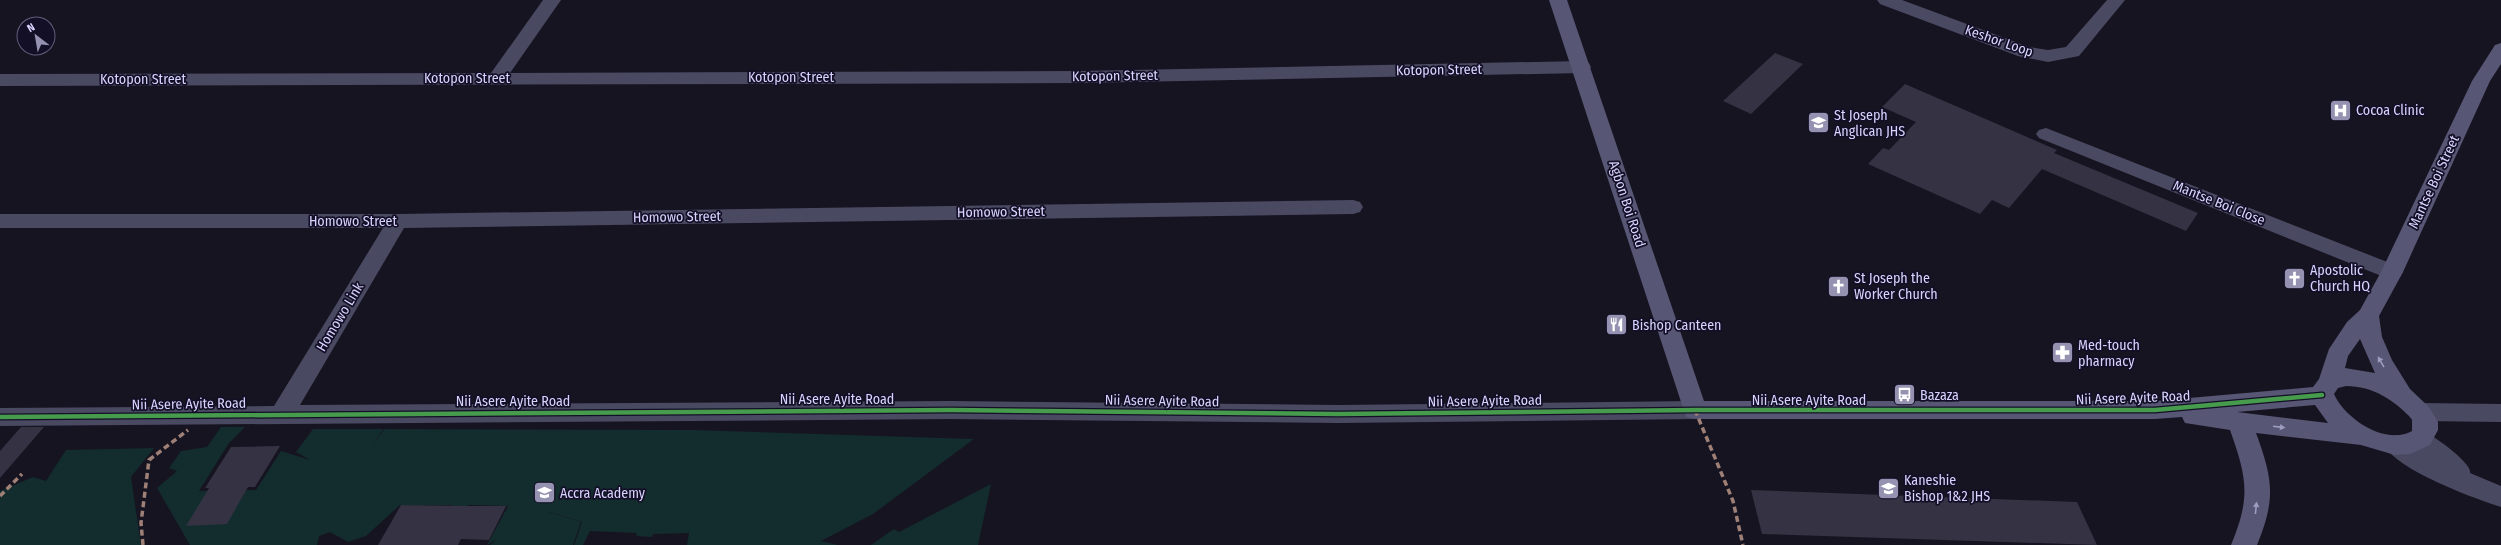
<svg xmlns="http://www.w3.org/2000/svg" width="2501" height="545" font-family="'Fira Sans Condensed',sans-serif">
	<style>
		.green { fill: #132c2d }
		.building { fill: #343243 }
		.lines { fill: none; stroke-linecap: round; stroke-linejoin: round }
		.street { fill: #4a4962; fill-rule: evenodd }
		.secondary { fill: #575674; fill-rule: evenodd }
		.quiet { stroke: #9e8076; stroke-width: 3.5; stroke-dasharray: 6 3.5; stroke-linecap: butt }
		.cycleway-casing { stroke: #130f26; stroke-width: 7 }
		.cycleway { stroke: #469c4c; stroke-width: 4.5 }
		.oneway { fill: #9e9bc0 }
		.labels { text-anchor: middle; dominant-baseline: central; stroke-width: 3.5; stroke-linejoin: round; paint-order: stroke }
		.street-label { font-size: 14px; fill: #d9d4ff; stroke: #130f26 }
		.poi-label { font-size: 14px; fill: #d9d4ff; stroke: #130f26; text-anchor: start }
	</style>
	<rect width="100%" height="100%" fill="#161421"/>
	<path class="green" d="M221 427H245L229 443 199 491 256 490 281 451 310 460 296 452 313 429H383L373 445 384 429 694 430 974 439 873 514 821 541 838 545H687L689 533 653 534 652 537 636 536 637 533 590 531 583 545H574L582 522 550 512 544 514 549 512 581 522 573 545H490L497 539 487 545 508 506 468 505 454 532 443 523 453 505H400L366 536 348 542 330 532 319 536 317 545H190L157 488 177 471 169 468 181 451 207 447Z
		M154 448 131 477 141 545H0V491L33 477 46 481 66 450Z
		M991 484 978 545H871L894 529 899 532Z"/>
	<path class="building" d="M1775 53 1803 64 1751 114 1723 101Z
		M1905 84 2057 150 2054 153 2198 213 2186 231 2042 169 2009 208 1992 200 1980 214 1868 164 1883 148 1889 150 1916 122 1882 107Z
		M21 427H44L0 478V451Z
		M280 446 255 487H248L227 524 186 526 209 488H205L231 447Z
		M1751 490 2077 502 2097 545 1762 534Z
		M401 505 470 506H506L489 540 461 539 458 545H378Z"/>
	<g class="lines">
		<path class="street" d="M543 0H561L510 73 1079 71 1582 61 1589 63 1591 67 1589 71 1582 73 1079 83 0 86V74L491 73Z
			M1877 0H1902L2029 47 2048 50 2066 47 2107 0H2125L2079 56 2048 62 2018 56 1880 4Z
			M2046 128 2400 267 2403 272 2400 277 2392 280 2384 277 2039 138 2036 134 2039 130Z
			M1353 200 1360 202 1363 207 1360 212 1353 214 404 228 300 405 951 401 1338 405 1695 401 1704 403 1707 410 1704 417 1695 419 1338 423 951 419 0 426V408L274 406 383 228H0V214H398Z
			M2420 403 2501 404V422L2420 421 2411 419 2408 412 2411 405Z
			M2420 429C2430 433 2473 463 2470 473L2501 486V507C2473 498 2397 470 2384 445L2387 438 2396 435 2409 441 2411 432Z"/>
		<path class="secondary" d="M1549 0H1567L1704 401H2155L2313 387 2319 379 2329 349 2347 322 2360 310 2381 272 2472 81 2495 45 2501 43V64L2490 81 2403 272 2379 316 2382 337 2392 360 2410 389 2429 407 2438 422V430L2430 445 2410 454 2395 455 2361 445 2256 433C2273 479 2276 499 2257 545H2231C2251 497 2247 478 2230 430L2185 423 2182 417 2155 419H1695L1686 417ZM2360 339 2375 373 2345 368 2348 356ZM2346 386C2373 386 2394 400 2412 419V431C2386 446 2345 419 2334 394L2338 388ZM2315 405 2328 423 2237 412Z"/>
		<path class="quiet" d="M1695 410 1733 501 1743 545
			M0 496 22 474
			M143 545 141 523 149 460 188 430"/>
		<defs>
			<path id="cycleway" d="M0 417 951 410 1338 414 1695 410H2155L2322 395"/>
		</defs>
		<use href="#cycleway" class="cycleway-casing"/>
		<use href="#cycleway" class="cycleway"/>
	</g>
	<defs><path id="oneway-solid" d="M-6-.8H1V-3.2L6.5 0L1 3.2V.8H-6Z"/></defs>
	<g class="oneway">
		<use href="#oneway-solid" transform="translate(2381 362) rotate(-120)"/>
		<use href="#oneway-solid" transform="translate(2279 427) rotate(7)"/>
		<use href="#oneway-solid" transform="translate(2256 508) rotate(-84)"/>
	</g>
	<defs>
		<symbol id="hospital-square" viewBox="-11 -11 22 22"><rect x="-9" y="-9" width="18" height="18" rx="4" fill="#9591b1" stroke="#130f26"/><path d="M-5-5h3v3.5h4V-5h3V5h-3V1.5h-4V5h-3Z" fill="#fff"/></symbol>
		<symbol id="school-square" viewBox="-11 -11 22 22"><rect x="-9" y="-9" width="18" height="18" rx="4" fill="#9591b1" stroke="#130f26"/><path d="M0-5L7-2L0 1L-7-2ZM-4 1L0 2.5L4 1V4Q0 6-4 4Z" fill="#fff"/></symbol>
		<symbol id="church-square" viewBox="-11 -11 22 22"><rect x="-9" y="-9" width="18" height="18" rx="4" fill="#9591b1" stroke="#130f26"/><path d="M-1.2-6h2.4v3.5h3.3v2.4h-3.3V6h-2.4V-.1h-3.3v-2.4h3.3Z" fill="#fff"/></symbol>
		<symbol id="restaurant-square" viewBox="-11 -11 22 22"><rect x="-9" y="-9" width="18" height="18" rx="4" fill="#9591b1" stroke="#130f26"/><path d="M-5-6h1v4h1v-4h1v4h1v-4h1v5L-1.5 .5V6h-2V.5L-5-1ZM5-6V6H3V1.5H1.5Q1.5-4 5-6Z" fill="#fff"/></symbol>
		<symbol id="pharmacy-square" viewBox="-11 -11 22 22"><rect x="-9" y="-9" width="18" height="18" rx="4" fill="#9591b1" stroke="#130f26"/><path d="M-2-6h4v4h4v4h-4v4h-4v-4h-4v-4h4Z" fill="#fff"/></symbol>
		<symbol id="bus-square" viewBox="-11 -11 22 22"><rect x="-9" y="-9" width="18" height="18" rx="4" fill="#9591b1" stroke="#130f26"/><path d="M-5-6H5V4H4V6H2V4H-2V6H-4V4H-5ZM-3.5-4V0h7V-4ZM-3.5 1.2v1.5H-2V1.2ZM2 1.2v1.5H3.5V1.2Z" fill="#fff"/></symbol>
	</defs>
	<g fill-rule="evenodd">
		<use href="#hospital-square" x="2328" y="98" width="25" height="25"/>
		<use href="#school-square" x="1806" y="110" width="25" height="25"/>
		<use href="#church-square" x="2282" y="266" width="25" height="25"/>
		<use href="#church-square" x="1826" y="274" width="25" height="25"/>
		<use href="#restaurant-square" x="1604" y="312" width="25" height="25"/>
		<use href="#pharmacy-square" x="2050" y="340" width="25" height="25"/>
		<use href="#bus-square" x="1892" y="382" width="25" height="25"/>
		<use href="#school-square" x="1876" y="476" width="25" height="25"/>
		<use href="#school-square" x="532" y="480" width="25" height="25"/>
	</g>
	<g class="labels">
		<g class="street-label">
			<text transform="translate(1999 41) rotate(19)">Keshor Loop</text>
			<text transform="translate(1439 70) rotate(-1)">Kotopon Street</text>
			<text transform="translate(1115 76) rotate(-1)">Kotopon Street</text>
			<text x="791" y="77">Kotopon Street</text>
			<text x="467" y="78">Kotopon Street</text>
			<text x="143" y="79">Kotopon Street</text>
			<text transform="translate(2434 182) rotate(-65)">Mantse Boi Street</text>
			<text transform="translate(2219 203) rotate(22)">Mantse Boi Close</text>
			<text transform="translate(1627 204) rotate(72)">Agbon Boi Road</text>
			<text transform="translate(1001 212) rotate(-1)">Homowo Street</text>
			<text transform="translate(677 217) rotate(-1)">Homowo Street</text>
			<text x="353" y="221">Homowo Street</text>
			<text transform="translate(340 317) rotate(-59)">Homowo Link</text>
			<text transform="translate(2133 398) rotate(-2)">Nii Asere Ayite Road</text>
			<text x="837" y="399">Nii Asere Ayite Road</text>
			<text x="1809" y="400">Nii Asere Ayite Road</text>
			<text x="513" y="401">Nii Asere Ayite Road</text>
			<text transform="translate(1162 401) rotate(1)">Nii Asere Ayite Road</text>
			<text transform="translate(1485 401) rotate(-1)">Nii Asere Ayite Road</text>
			<text transform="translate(189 404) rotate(-1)">Nii Asere Ayite Road</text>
		</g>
		<g class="poi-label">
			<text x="2356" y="110">Cocoa Clinic</text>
			<text x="1834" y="115">St Joseph<tspan x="1834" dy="16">Anglican JHS</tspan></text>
			<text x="2310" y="270">Apostolic<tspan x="2310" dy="16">Church HQ</tspan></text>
			<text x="1854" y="278">St Joseph the<tspan x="1854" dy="16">Worker Church</tspan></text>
			<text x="1632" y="325">Bishop Canteen</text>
			<text x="2078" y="345">Med-touch<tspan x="2078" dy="16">pharmacy</tspan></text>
			<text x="1920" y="395">Bazaza</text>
			<text x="1904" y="480">Kaneshie<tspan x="1904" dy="16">Bishop 1&amp;2 JHS</tspan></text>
			<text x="560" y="493">Accra Academy</text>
		</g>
	</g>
	<g transform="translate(36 36) rotate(329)"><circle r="19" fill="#130f26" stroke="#625e7d"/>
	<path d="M0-3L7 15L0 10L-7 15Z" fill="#9591b1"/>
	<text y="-6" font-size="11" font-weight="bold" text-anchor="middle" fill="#d9d4ff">N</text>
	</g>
</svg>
